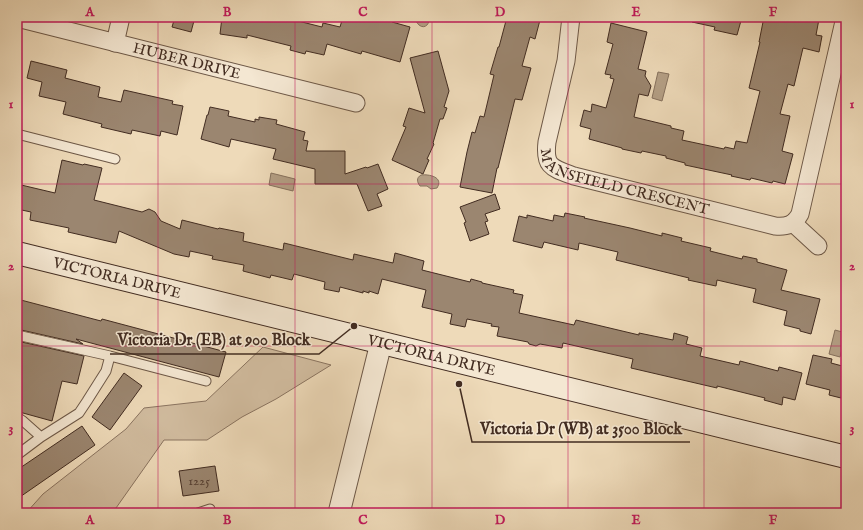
<svg xmlns="http://www.w3.org/2000/svg" width="863" height="530" font-family="'IM FELL English',serif">
	<style>
		.green { fill: #d1bc9f; stroke: #8a7460 }
		.water { fill: #b49f85; stroke: #86715d }
		.building { fill: #9b8670; stroke: #422c21 }
		.lines { fill: none; stroke-linecap: round; stroke-linejoin: round }
		.service-casing { stroke: #6d5847; stroke-width: 11 }
		.minor-casing { stroke: #6d5847; stroke-width: 19 }
		.tertiary-casing { stroke: #6d5847; stroke-width: 23 }
		.secondary-casing { stroke: #422c21; stroke-width: 24 }
		.service { stroke: #f4e7d2; stroke-width: 9 }
		.minor { stroke: #f4e7d2; stroke-width: 17 }
		.tertiary { stroke: #f4e7d2; stroke-width: 21 }
		.secondary { stroke: #f4e7d2; stroke-width: 22 }
		.grid { fill: none; stroke: #c2185b; stroke-width: 1; stroke-opacity: 0.55 }
		.labels { text-anchor: middle; dominant-baseline: central; stroke-width: 3; stroke-linejoin: round; paint-order: stroke }
		.number-label { font-size: 13px; fill: #584235 }
		.street-label { font-size: 15px; fill: #422c21; stroke: #f4e7d2 }
		.leader { fill: none; stroke: #422c21; stroke-width: 1.5 }
		.callout-dot { fill: #422c21; stroke: #f4e7d2; stroke-width: 1.5 }
		.callout-label { font-size: 16px; text-anchor: middle; font-weight: bold; fill: #422c21; stroke: #f4e7d2; stroke-width: 3; stroke-linejoin: round; paint-order: stroke }
		.neatline { fill: none; stroke: #c2185b; stroke-width: 1.5 }
		.grid-label { font-size: 13px; text-anchor: middle; font-weight: bold; fill: #c2185b }
	</style>
	<rect width="100%" height="100%" fill="#eedab9"/>
	<filter id="stains"><feTurbulence type="fractalNoise" baseFrequency=".005" numOctaves="4"/><feColorMatrix values="0 0 0 0 .2 0 0 0 0 .09 0 0 0 0 .02 0 0 0 .5 -.17"/></filter>
	<radialGradient id="worn" r=".72"><stop offset=".6" stop-color="#630" stop-opacity="0"/><stop offset="1" stop-color="#630" stop-opacity=".3"/></radialGradient>
	<path class="green" d="M263 347 331 365 276 399 242 417 207 440H164L116 508 109 513H26L43 494 126 429 144 408 206 401Z"/>
	<path class="water" d="M413 17H428C431 23 425 30 419 25 416 22 416 20 413 17Z
		M658 72 669 74 662 101 652 98Z
		M271 173 295 179 293 191 269 185Z
		M421 175C429 174 444 177 437 188L431 189 427 186H420C417 182 416 178 421 175Z
		M835 330 846 333 840 357 829 354Z"/>
	<path class="building" d="M175 17H195L191 32 172 27Z
		M222 17H290V19L322 27 323 23 340 27 343 17H365L378 21 379 17H394L392 22 410 27 400 62 362 51 361 54 327 44 324 55 306 51 305 54 290 50 291 46 247 35V38L220 34Z
		M507 17H529L540 20 535 39 530 37 522 66 531 68 522 100 515 99 498 168H497L492 193 460 187 467 152 472 132 475 133 480 116 484 117 494 75 490 74 498 47H499Z
		M693 17H742L737 35 714 30 715 27 692 22Z
		M764 17H811L819 19 816 35 822 36 819 52 803 48 794 86 788 84 780 114 790 116 782 151 793 154 785 184 773 181 772 183 751 178 750 180 731 176 732 175 685 165V163L666 158V156L642 151 641 153 622 149V148L589 139 591 129 580 126 584 110 591 112 592 104 606 108 614 79 610 78 611 75 605 74 613 44 607 42 611 23 647 32 638 69 646 71 645 76 651 86 648 96 639 94 634 117 671 126V128L684 131 682 140 724 149 725 147 734 149 736 141 747 143 760 91 749 88 760 42H759Z
		M438 51 449 91 444 107 447 108 443 119H440L433 143 434 144 427 159 429 160 423 174 392 160 406 127 403 126 409 108 425 113 410 58Z
		M31 61 67 70 65 78 100 87 98 97 121 102 124 90 173 101 172 104 183 106 177 135 161 131 160 136 132 130 131 134 101 127 102 124 63 114 66 102 39 96 42 82 27 78Z
		M210 107 229 111 228 116 255 122V119L259 120V117L277 120 276 124 305 132 303 140 308 141 306 151H345V174L366 167 367 168 378 164 388 189 377 194 382 206 368 211 357 184H315V169L273 159 276 149 231 139 229 147 201 139 207 115H208Z
		M62 160 83 165 84 164 102 168 94 200 142 212 149 209 155 212 161 221 180 229 182 220 218 229 219 228 244 233 243 241 283 250 284 243 353 260 354 254 393 263 395 253 424 261 422 270 470 282 471 279 482 282V283L514 290 513 293 523 295 519 313 574 325 576 320 639 335V333L673 340 674 333 688 337 686 344 702 348 700 356 739 365 740 361 778 371 779 367 802 373 795 400 783 397 782 405 764 400 765 398 717 386V388L631 368 633 359 563 343 562 348 540 344 536 346 529 344 528 342 497 336 499 327 491 326 492 324 467 319 465 327 450 324 452 314 422 307 426 290 382 279 378 294 369 291V293L363 291V293L340 287 339 292 324 289 325 282 294 274 292 280 271 275 270 278 243 271 244 265 212 259 213 256 190 251 189 257 174 254 119 231 116 243 68 232 69 228 30 220 31 212 17 209V184L55 193Z
		M495 194 500 209 485 214 488 221 485 222 489 234 470 241 464 223 466 222 460 207Z
		M565 213 585 217 584 218 630 228 662 236V233L682 238 681 241 711 248 710 251 742 259 743 256 757 259V262L787 270 781 290 820 299 811 334 800 331V329L784 325 787 311 753 302 756 289 717 280 716 286 688 280 689 278 616 260 618 252 579 243 578 250 544 242 542 248 513 241 519 216 527 218V215L553 221 554 215 564 217Z
		M17 299 101 321 102 319 226 352 219 377 76 339 83 344 17 329Z
		M17 341 84 356 77 384 62 381 52 421 23 413 17 411Z
		M813 355 832 359 831 363 846 367V392H842L841 398 829 395 830 390 806 384Z
		M124 373 142 386 110 430 92 417Z
		M82 426 95 445 17 499V470Z
		M215 466 219 491 183 496 179 471Z"/>
	<g class="lines">
		<defs>
			<path id="service" d="M17 134 115 159
				M17 335 110 356 206 381
				M17 417 23 421 41 437
				M17 455 41 437 79 413 87 401 106 371 110 356
				M198 513 210 509"/>
			<g id="minor">
				<path id="s1" d="M571 17 566 61 547 142C544 167 552 168 574 176L775 226C787 227 794 225 800 214L845 17"/>
				<path id="s2" d="M17 18 356 103"/>
				<path d="M115 43 121 17"/>
				<path d="M793 223 818 246"/>
			</g>
			<path id="tertiary" d="M339 513 381 343"/>
			<g id="secondary">
				<path id="s3" d="M17 253 846 457"/>
			</g>
		</defs>
		<use href="#service" class="service-casing"/>
		<use href="#minor" class="minor-casing"/>
		<use href="#tertiary" class="tertiary-casing"/>
		<use href="#secondary" class="secondary-casing"/>
		<use href="#service" class="service"/>
		<use href="#minor" class="minor"/>
		<use href="#tertiary" class="tertiary"/>
		<use href="#secondary" class="secondary"/>
	</g>
	<path class="grid" d="M158 17V513M295 17V513M432 17V513M568 17V513M704 17V513M17 184H846M17 346H846"/>
	<g class="labels">
		<g class="number-label">
			<text x="199" y="481">1225</text>
		</g>
		<g class="street-label">
			<text stroke="none"><textPath href="#s2" startOffset="175">HUBER DRIVE</textPath></text>
			<text stroke="none"><textPath href="#s1" startOffset="225">MANSFIELD CRESCENT</textPath></text>
			<text stroke="none"><textPath href="#s3" startOffset="103">VICTORIA DRIVE</textPath></text>
			<text stroke="none"><textPath href="#s3" startOffset="427">VICTORIA DRIVE</textPath></text>
		</g>
	</g>
	<path class="leader" d="M354 326L319 354H110M459 384L472 442H690"/>
	<g class="callout-dot">
		<circle cx="354" cy="326" r="4"/>
		<circle cx="459" cy="384" r="4"/>
	</g>
	<g class="callout-label">
		<text x="214" y="345">Victoria Dr (EB) at 900 Block</text>
		<text x="581" y="434">Victoria Dr (WB) at 3500 Block</text>
	</g>
	<rect width="863" height="530" fill="none" stroke="#eedab9" stroke-width="44"/>
	<rect x="22" y="22" width="819" height="486" class="neatline"/>
	<g class="grid-label">
		<text x="90" y="16">A</text>
		<text x="227" y="16">B</text>
		<text x="363" y="16">C</text>
		<text x="500" y="16">D</text>
		<text x="636" y="16">E</text>
		<text x="773" y="16">F</text>
		<text x="11" y="108">1</text>
		<text x="852" y="108">1</text>
		<text x="11" y="270">2</text>
		<text x="852" y="270">2</text>
		<text x="11" y="432">3</text>
		<text x="852" y="432">3</text>
		<text x="90" y="524">A</text>
		<text x="227" y="524">B</text>
		<text x="363" y="524">C</text>
		<text x="500" y="524">D</text>
		<text x="636" y="524">E</text>
		<text x="773" y="524">F</text>
	</g>
	<rect width="100%" height="100%" filter="url(#stains)"/>
	<rect width="100%" height="100%" fill="url(#worn)"/>
</svg>
